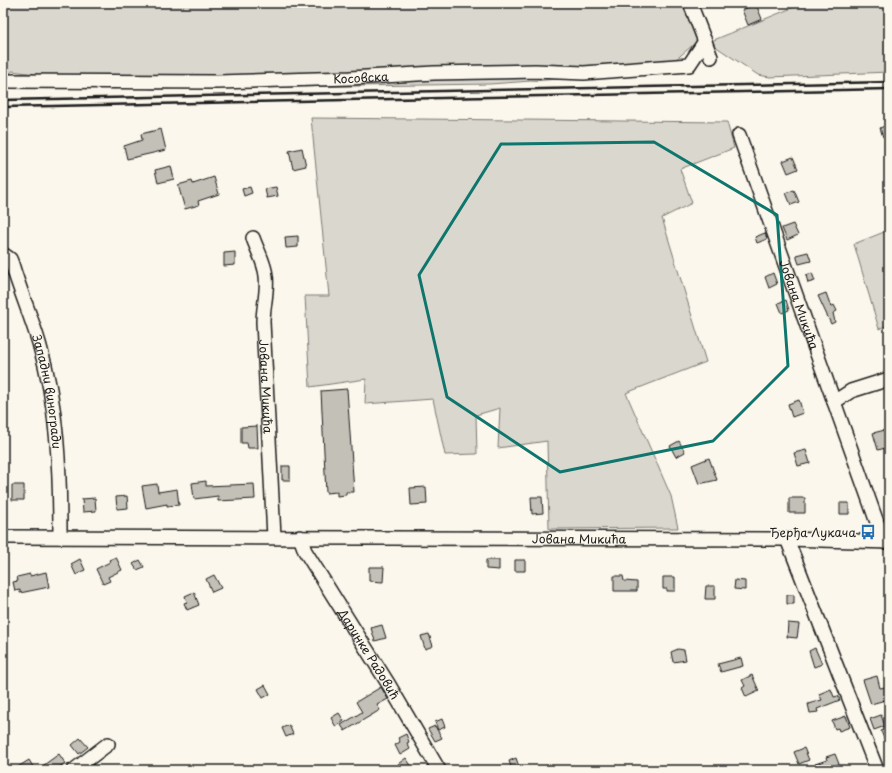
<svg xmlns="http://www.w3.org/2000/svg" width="892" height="773" font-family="'Playpen Sans',sans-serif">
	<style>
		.green { fill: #dad7ce; stroke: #7b7a75 }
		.building { fill: #c3c0b8; stroke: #1c1c1c }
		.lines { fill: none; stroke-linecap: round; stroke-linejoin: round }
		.minor-casing { stroke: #1c1c1c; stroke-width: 16 }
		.path { stroke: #1c1c1c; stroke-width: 1.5; stroke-dasharray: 4 3; stroke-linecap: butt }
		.minor { stroke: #fbf7ec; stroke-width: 13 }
		.rail { stroke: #1c1c1c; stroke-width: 2.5 }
		.marked { fill: none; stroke: #0f766e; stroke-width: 3; stroke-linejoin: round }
		.labels { text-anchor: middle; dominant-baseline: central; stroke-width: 3; stroke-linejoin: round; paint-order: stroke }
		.street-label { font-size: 12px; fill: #1c1c1c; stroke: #fbf7ec }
		.poi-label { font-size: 12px; fill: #1c1c1c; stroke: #fbf7ec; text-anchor: end }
	</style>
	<rect width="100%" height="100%" fill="#fbf7ec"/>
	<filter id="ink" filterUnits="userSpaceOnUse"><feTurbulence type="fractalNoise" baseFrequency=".025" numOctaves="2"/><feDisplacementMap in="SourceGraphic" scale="8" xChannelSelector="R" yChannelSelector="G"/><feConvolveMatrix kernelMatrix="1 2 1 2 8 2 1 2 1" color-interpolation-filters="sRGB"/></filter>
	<g filter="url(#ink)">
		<path class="green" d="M3 3H685L700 39 674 61 600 76 490 84 152 89 12 71 3 81Z
			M804 3H889V72L770 77 758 75 709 42Z
			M311 118 727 122 734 148 680 169 692 203 662 218 706 362 626 393 671 496 678 528 549 529 547 441 498 448 500 408 476 415 477 454 445 455 433 399 365 404 366 379 310 387 305 296H329Z
			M889 230V324L879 329 854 244Z"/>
		<path class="building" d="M756 4 762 19 748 25 742 10Z
			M889 124V135L883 137 880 128Z
			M161 129 166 150 127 159 124 146 142 140 141 134Z
			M302 148 306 166 293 169 289 151Z
			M793 157 798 169 788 173 783 161Z
			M171 166 174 179 158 183 155 170Z
			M214 177 219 194 198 201 199 205 185 209 178 185 192 181 193 184Z
			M250 187 252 193 244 196 242 189Z
			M276 187 278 196 267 198 265 189Z
			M794 190 799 202 791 205 786 193Z
			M793 224 798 235 787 240 782 228Z
			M765 233 767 239 757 243 755 237Z
			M298 236V247L286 248 285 237Z
			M235 252V265L224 266V253Z
			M808 252 811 261 799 264 796 255Z
			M773 273 777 284 769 288 765 277Z
			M812 273 815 281 808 283 806 275Z
			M826 293 831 307 834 305 837 311 833 313 835 322 831 324 818 296Z
			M786 300 789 310 782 313 778 303Z
			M347 389 354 492H346V495L337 496V492L326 493 321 391Z
			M799 400 803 413 792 417 788 404Z
			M257 426 258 448H248L247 443H241V427Z
			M889 429V447L878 450 873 433Z
			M679 441 685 452 676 457 670 446Z
			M806 450 810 463 798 466 794 453Z
			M709 458 717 480 699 484 692 465Z
			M282 466H290V480H282Z
			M206 481V486L254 484 255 499 218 501V496L194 499 192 483Z
			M157 484 158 492 177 489 179 505 167 506V504L146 508 142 486Z
			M12 485H24V500H12Z
			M426 487 427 504 411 505 410 488Z
			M127 496 128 508 117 509 116 497Z
			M531 497H542L543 513 532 514Z
			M95 498 96 511 83 512 82 499Z
			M789 498H805V513H789Z
			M840 503H849V514H840Z
			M116 557 122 570 108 577 110 581 103 584 96 569 110 562 109 560Z
			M80 559 85 570 76 575 71 564Z
			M140 560 144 567 137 570 133 564Z
			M486 560H499V570L486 569Z
			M515 560H525V571H515Z
			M369 567H384L383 582 369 581Z
			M46 572 49 587 20 593V590L15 591 13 582 18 581 17 577 30 574V576Z
			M214 575 221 588 212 592 206 579Z
			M614 576H623L624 581 637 582V591H614Z
			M663 577H675V591H667V589H663Z
			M735 580 745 581V590L734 589Z
			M706 586H715V599H705Z
			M194 592 199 605 187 610 184 603 187 602 185 596Z
			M787 595H794V604H787Z
			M788 623 799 624 797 638 787 637Z
			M382 625 386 638 375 641 371 628Z
			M429 634 433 646 425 649 421 636Z
			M815 648 822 664 814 667 809 651Z
			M678 649 684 650 686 660 673 662 671 652Z
			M741 658 743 666 721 672 718 664Z
			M752 675 759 691 746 697 742 688 745 686 742 680Z
			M877 676 880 688 886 687 889 699 871 704 863 680Z
			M265 685 270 694 263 698 258 689Z
			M381 687 388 699 377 705 380 710 345 731 341 725 362 712 356 702Z
			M831 689 834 697 838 696 840 700 817 709 818 712 810 713 808 704 822 700 819 694Z
			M339 713 344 721 336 727 331 718Z
			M881 715 885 726 874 730 870 719Z
			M846 716 850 727 839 731 838 728 835 729 832 721Z
			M442 719 445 727 438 730 435 722Z
			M289 725 293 734 286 737 282 728Z
			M435 726 442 738 435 741 428 729Z
			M889 728V751L881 731Z
			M406 734 409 742 407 743 410 749 400 755 395 745 400 742 398 738Z
			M80 738 88 747 79 754 72 745Z
			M804 748 809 760 799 764 794 752Z
			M59 754 65 763 55 770H37Z
			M835 754 839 764 823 770H816L815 764 827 760 826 757Z
			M406 758 414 770H402L398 764Z
			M516 758 520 770H512L509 761Z
			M29 760 35 770H13Z"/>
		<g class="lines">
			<defs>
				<g id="minor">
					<path d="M690 3 711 57"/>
					<path id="s1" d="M3 81 218 82 350 78 434 73 535 71 584 73 689 65 705 41"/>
					<path id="s2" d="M739 135 884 542"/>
					<path id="s3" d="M253 238C257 250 265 263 266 276 268 291 263 307 263 322L274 537"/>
					<path id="s4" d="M3 254 10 259 12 264C20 291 31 316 39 343 58 406 60 471 60 537"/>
					<path d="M834 402 851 391 889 379"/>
					<path id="s5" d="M3 537 787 539 889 542"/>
					<path id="s6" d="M300 537 305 551 389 685 439 770"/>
					<path d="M787 539 877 770"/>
					<path d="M74 770 108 744"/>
				</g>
			</defs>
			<use href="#minor" class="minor-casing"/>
			<path class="path" d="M137 3 138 6"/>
			<use href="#minor" class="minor"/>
			<path class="rail" d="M3 100 889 82
				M3 107 889 89"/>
		</g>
	</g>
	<path class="marked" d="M654 142 777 215 788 366 713 441 560 472 447 397 419 275 501 144Z"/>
	<defs>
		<symbol id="bus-bare" viewBox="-9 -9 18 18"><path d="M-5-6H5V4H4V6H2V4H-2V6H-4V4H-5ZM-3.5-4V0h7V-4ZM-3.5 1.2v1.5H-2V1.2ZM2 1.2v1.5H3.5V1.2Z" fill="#1f6fb2" stroke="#fbf7ec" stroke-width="2.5" paint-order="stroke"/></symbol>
	</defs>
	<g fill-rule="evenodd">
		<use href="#bus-bare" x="857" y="521" width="22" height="22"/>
	</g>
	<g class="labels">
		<g class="street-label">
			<text stroke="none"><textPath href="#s1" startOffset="358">Косовска</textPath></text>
			<text stroke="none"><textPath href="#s2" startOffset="180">Јована Микића</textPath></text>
			<text stroke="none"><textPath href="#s3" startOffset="151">Јована Микића</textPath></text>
			<text stroke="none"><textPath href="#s4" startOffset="147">Западни виногради</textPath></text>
			<text stroke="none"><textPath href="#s5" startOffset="576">Јована Микића</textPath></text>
			<text stroke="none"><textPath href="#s6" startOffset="136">Даринке Радовић</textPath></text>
		</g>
		<g class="poi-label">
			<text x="856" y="532">Ђерђа Лукача</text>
		</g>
	</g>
	<rect width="892" height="773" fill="none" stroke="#fbf7ec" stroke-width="16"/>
	<rect x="8" y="8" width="876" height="757" fill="none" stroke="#1c1c1c" stroke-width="1.5" filter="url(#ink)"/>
</svg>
